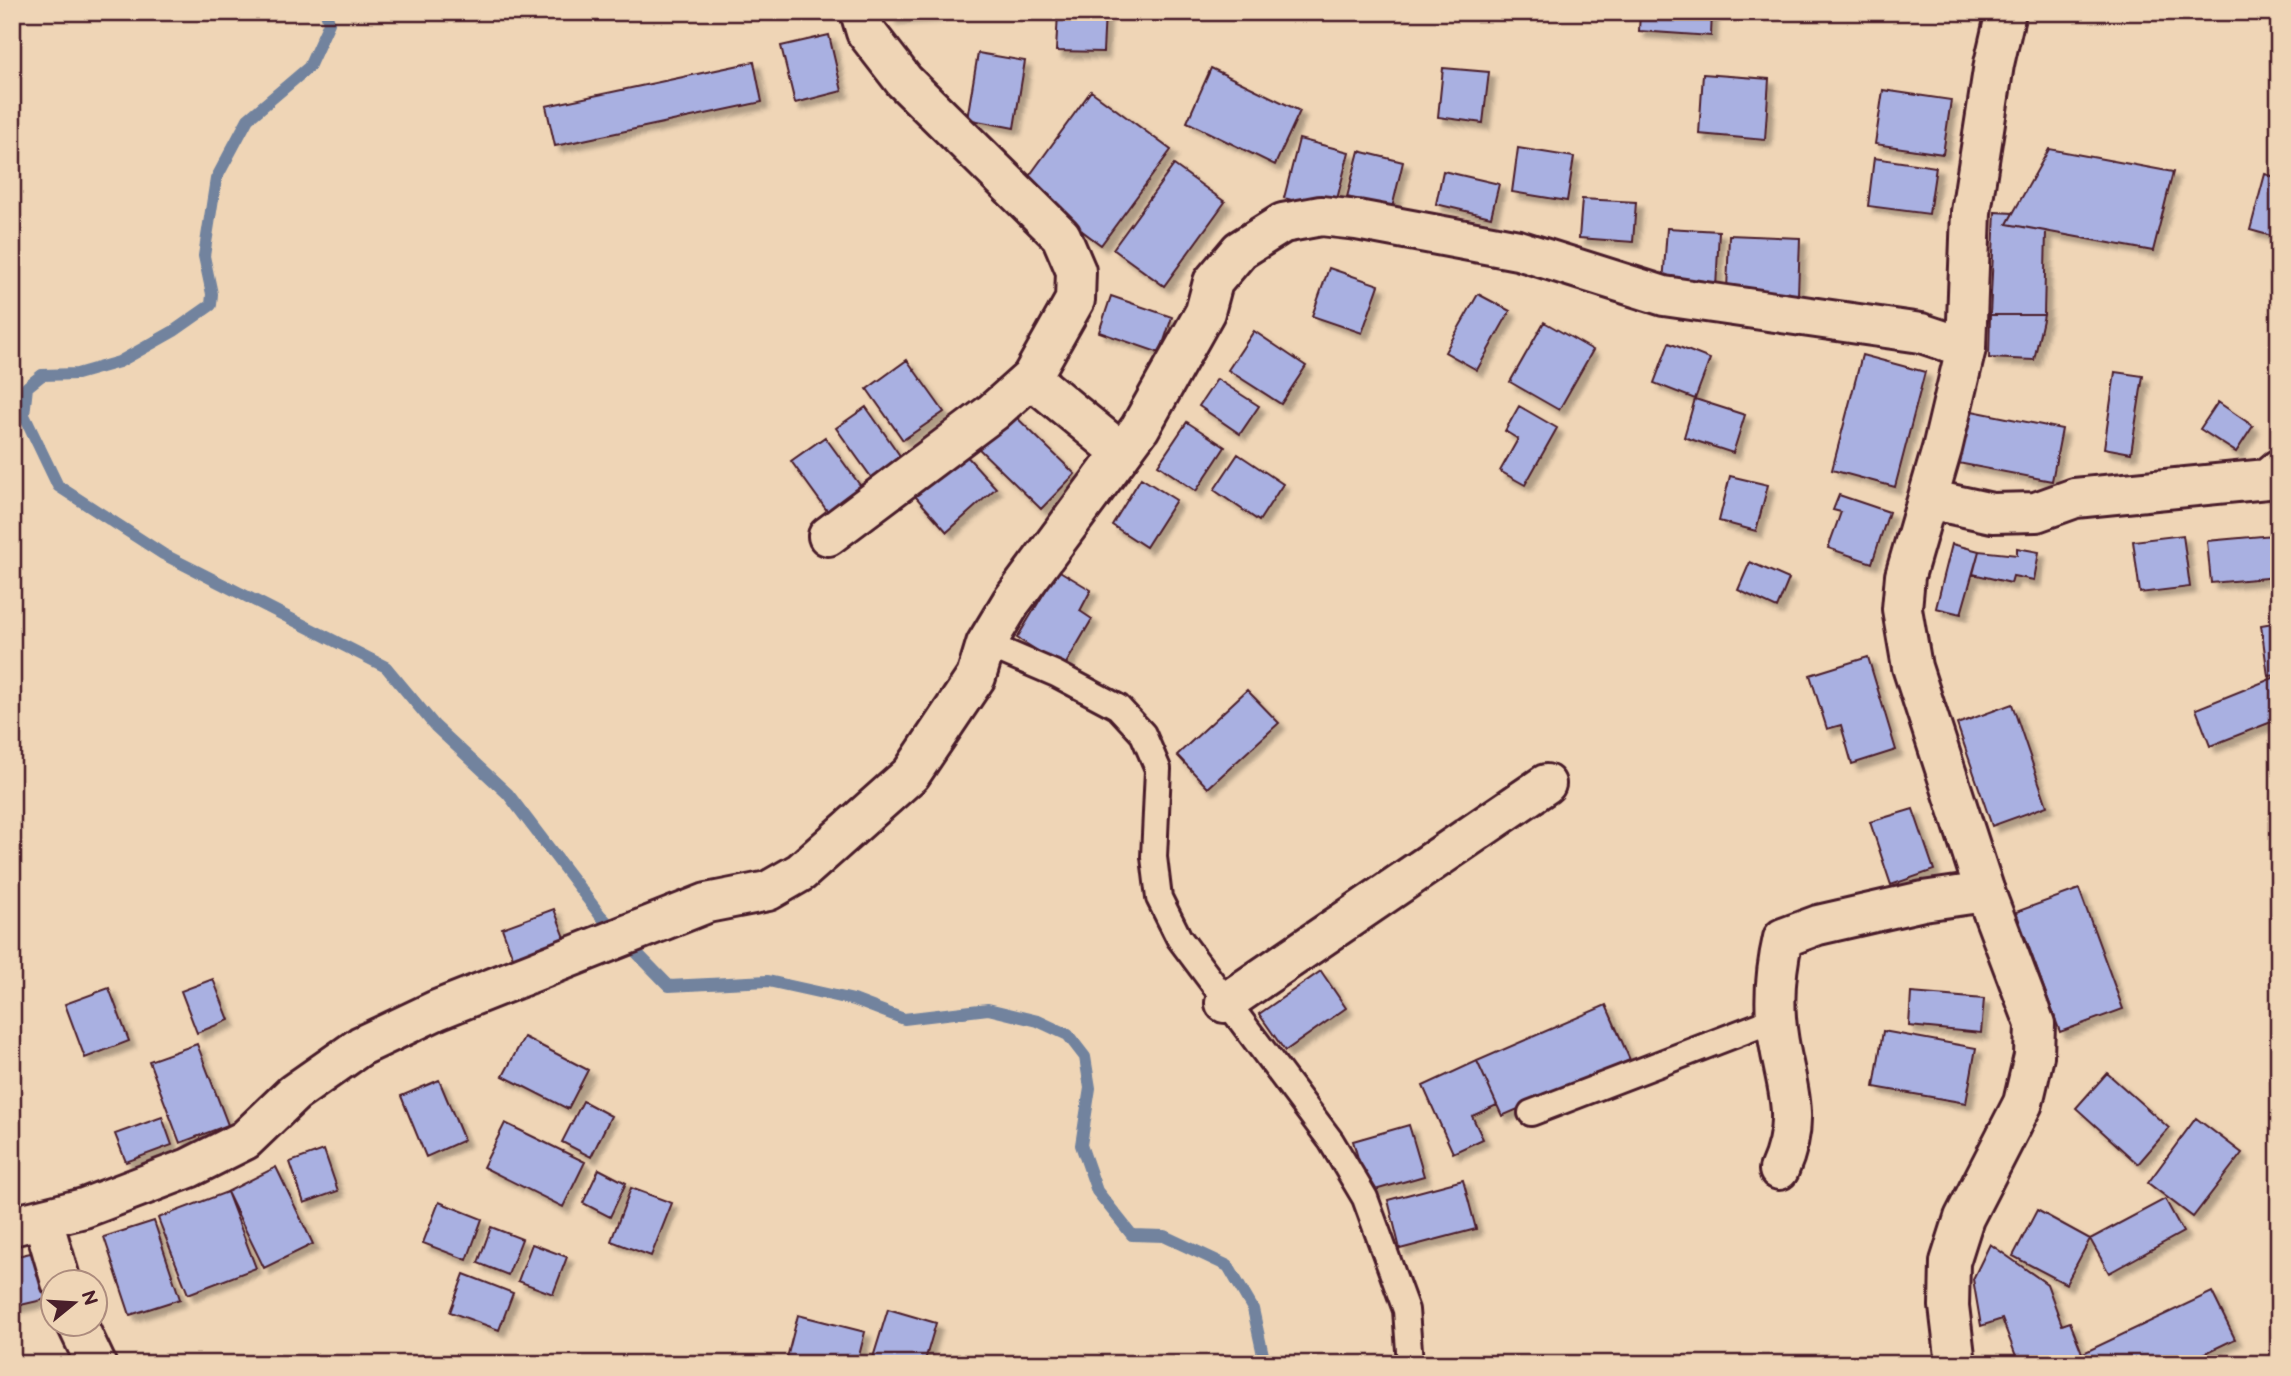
<svg xmlns="http://www.w3.org/2000/svg" width="2291" height="1376" font-family="'Balsamiq Sans',sans-serif">
	<style>
		.lines { fill: none; stroke-linecap: round; stroke-linejoin: round }
		.stream { stroke: #72839e; stroke-width: 12 }
		.building { fill: #a9b0e1; stroke: #4a1f2b; stroke-width: 2; filter: url(#shadow) }
		.service-casing { stroke: #4a1f2b; stroke-width: 30 }
		.minor-casing { stroke: #4a1f2b; stroke-width: 44 }
		.secondary-casing { stroke: #4a1f2b; stroke-width: 44 }
		.service { stroke: #efd5b6; stroke-width: 24 }
		.minor { stroke: #efd5b6; stroke-width: 38 }
		.secondary { stroke: #efd5b6; stroke-width: 38 }
	</style>
	<defs>
		<filter id="shadow"><feDropShadow dx="6" dy="6" stdDeviation="2" flood-color="#0004"/></filter>
	</defs>
	<rect width="100%" height="100%" fill="#efd5b6"/>
	<filter id="ink" filterUnits="userSpaceOnUse"><feTurbulence type="fractalNoise" baseFrequency=".0143" numOctaves="2"/><feDisplacementMap in="SourceGraphic" scale="14" xChannelSelector="R" yChannelSelector="G"/><feConvolveMatrix kernelMatrix="1 2 1 2 8 2 1 2 1" color-interpolation-filters="sRGB"/></filter>
	<g filter="url(#ink)">
		<g class="lines">
			<path class="stream" d="M326 12 329 23 309 67 248 119 216 179 204 256 212 294 211 305 174 331 119 362 77 374 42 375 27 387 24 415 58 486 163 554 386 667 435 726 508 794 600 915 669 986 768 981 854 1000 904 1019 988 1009 1038 1021 1068 1035 1085 1057 1090 1088 1081 1145 1097 1191 1132 1235 1164 1236 1228 1266 1253 1309 1265 1364"/>
		</g>
		<path class="building" d="M890 12H936V15L891 18Z
			M1058 12H1105L1103 52 1056 51Z
			M1640 12H1712L1711 36 1639 31Z
			M829 35 842 91 795 103 781 46Z
			M978 53 1025 61 1014 128 967 119Z
			M754 62 762 102 555 146 546 106Z
			M1211 68 1300 111 1275 165 1187 122Z
			M1443 68 1489 72 1483 123 1438 117Z
			M1703 74 1769 79 1765 140 1699 134Z
			M1883 90 1951 100 1943 154 1875 144Z
			M1091 91 1171 150 1101 245 1022 186Z
			M1299 139 1349 152 1334 211 1284 198Z
			M1518 148 1574 157 1567 201 1512 192Z
			M2049 149 2173 172 2153 251 2007 224Z
			M1359 151 1403 162 1392 208 1347 197Z
			M1874 158 1936 167 1929 214 1868 206Z
			M1174 165 1225 202 1164 286 1113 249Z
			M1443 171 1499 184 1491 217 1436 204Z
			M2265 174 2279 178V238L2250 230Z
			M1582 199 1636 202 1633 242 1579 238Z
			M1995 212 2013 213 2007 224 2046 231 2044 315H1990Z
			M1667 228 1719 231 1716 288 1663 284Z
			M1729 235 1800 238 1798 295 1727 291Z
			M1329 268 1379 285 1362 333 1312 316Z
			M1478 294 1510 311 1477 370 1445 352Z
			M1111 296 1172 317 1160 353 1099 332Z
			M1990 315H2044L2034 360 1989 358Z
			M1544 322 1593 350 1559 410 1510 382Z
			M1254 331 1306 366 1281 404 1228 370Z
			M1669 343 1710 359 1695 399 1654 383Z
			M1862 355 1925 372 1895 487 1832 470Z
			M907 360 944 412 903 440 867 389Z
			M2115 372 2143 376 2131 453 2104 448Z
			M1217 379 1259 406 1240 434 1199 406Z
			M1695 399 1745 415 1733 453 1684 437Z
			M2218 402 2253 426 2236 452 2200 429Z
			M1519 406 1557 428 1525 485 1500 471 1518 439 1505 431Z
			M866 407 903 460 874 481 836 428Z
			M1967 410 2062 429 2052 481 1958 463Z
			M1011 412 1075 474 1041 509 977 447Z
			M1187 422 1225 447 1196 491 1158 465Z
			M825 437 862 488 828 512 791 461Z
			M963 452 996 488 947 532 915 496Z
			M1238 454 1283 484 1259 521 1214 490Z
			M1730 476 1768 485 1756 531 1719 521Z
			M1141 478 1176 500 1146 547 1112 525Z
			M1839 495 1889 512 1872 563 1828 548 1841 512 1833 510Z
			M2183 535 2190 587 2140 593 2133 541Z
			M2273 535 2277 577 2211 583 2207 541Z
			M1952 544 1979 551 1961 614 1936 608Z
			M2017 548 2039 552 2034 580 2013 576 2011 583 1973 574 1979 551 2017 555Z
			M1750 562 1789 579 1777 608 1738 590Z
			M1058 570 1091 590 1080 611 1092 619 1064 667 1017 638Z
			M2279 622V675L2268 676 2261 625Z
			M1868 657 1896 750 1852 764 1841 725 1827 729 1810 675Z
			M2278 676 2279 719 2210 746 2196 709Z
			M1247 690 1279 723 1208 788 1177 755Z
			M2012 704 2047 806 1992 826 1957 724Z
			M1913 809 1934 870 1891 885 1870 822Z
			M2079 889 2123 1009 2060 1032 2016 912Z
			M554 909 567 943 515 963 502 928Z
			M1321 971 1346 1008 1285 1051 1259 1014Z
			M213 979 229 1020 197 1033 181 991Z
			M109 988 129 1041 85 1058 65 1004Z
			M1911 993 1984 999 1981 1033 1909 1026Z
			M1606 1005 1630 1060 1502 1116 1477 1061Z
			M1883 1031 1976 1048 1966 1103 1874 1087Z
			M524 1037 588 1070 568 1109 503 1076Z
			M197 1044 228 1125 180 1143 149 1061Z
			M1477 1061 1497 1105 1472 1116 1483 1139 1453 1153 1423 1086Z
			M2107 1073 2169 1128 2138 1164 2076 1108Z
			M439 1080 464 1140 426 1157 401 1096Z
			M583 1101 611 1116 591 1157 562 1142Z
			M162 1117 172 1145 126 1162 115 1134Z
			M2196 1118 2242 1153 2193 1217 2148 1183Z
			M505 1123 585 1162 563 1207 483 1167Z
			M1409 1125 1424 1176 1368 1192 1353 1141Z
			M324 1150 338 1191 304 1203 290 1162Z
			M276 1167 313 1244 264 1268 227 1192Z
			M599 1169 626 1183 610 1217 583 1203Z
			M1463 1180 1476 1229 1400 1249 1388 1200Z
			M631 1188 672 1203 651 1256 611 1241Z
			M227 1192 256 1268 188 1294 158 1218Z
			M2165 1199 2183 1232 2109 1273 2090 1239Z
			M439 1202 482 1219 467 1260 423 1243Z
			M2037 1210 2090 1239 2066 1284 2013 1256Z
			M154 1221 180 1299 130 1315 104 1237Z
			M491 1227 522 1239 508 1275 478 1263Z
			M532 1244 567 1257 553 1294 518 1281Z
			M1990 1244 2047 1284 2062 1325 2070 1322 2082 1353 2076 1355 2078 1362 2056 1364 2054 1359 2042 1364H2019L2002 1319 1981 1326 1973 1279Z
			M40 1251 51 1298 12 1307V1257Z
			M464 1274 513 1293 499 1330 450 1312Z
			M2212 1292 2235 1339 2183 1364H2080L2077 1356Z
			M888 1309 936 1323 924 1364H871Z
			M798 1315 865 1332 857 1364H810L787 1358Z"/>
		<g class="lines">
			<defs>
				<path id="service" d="M986 644 1056 674 1118 707 1143 734 1158 769 1154 857 1159 898 1179 938 1331 1141 1365 1198 1406 1310 1410 1364
					M1531 1113 1776 1019"/>
				<path id="minor" d="M1031 378 1121 452
					M828 536 993 412 1031 378 1075 300 1076 271 1061 236 904 81 866 32 860 12
					M1225 1003 1546 784
					M1779 1170C1806 1109 1780 1078 1776 1018 1774 991 1777 964 1783 938L1818 925 1923 901 1985 892
					M43 1220 61 1282
					M12 1226 84 1208 189 1168 245 1140 294 1093 361 1046 437 1010 707 903 768 891 801 872 911 774 976 677 986 644 1012 601 1140 428 1205 312 1213 282 1240 250 1283 223 1321 216 1357 220 1518 250 1664 296 1921 333 1966 348
					M77 1324 96 1364"/>
				<path id="secondary" d="M1928 499 1992 513 2036 512 2075 498 2267 479 2279 469
					M1956 1364 1949 1306 1950 1262 1964 1218 2023 1103 2034 1056 2035 1024 1985 892 1912 667 1902 609 1905 576 1942 449 1966 348 1971 212 1994 64 2006 12"/>
			</defs>
			<use href="#service" class="service-casing"/>
			<use href="#minor" class="minor-casing"/>
			<use href="#secondary" class="secondary-casing"/>
			<use href="#service" class="service"/>
			<use href="#minor" class="minor"/>
			<use href="#secondary" class="secondary"/>
		</g>
	</g>
	<rect width="2291" height="1376" fill="none" stroke="#efd5b6" stroke-width="42"/>
	<rect x="21" y="21" width="2249" height="1334" fill="none" stroke="#4a1f2b" stroke-width="2.5" filter="url(#ink)"/>
	<g transform="translate(74 1303) rotate(72)"><circle r="33" fill="#efd5b6" stroke="#ad8c7e" stroke-width="2"/>
	<path d="M0-5L12 26L0 18L-12 26Z" fill="#4a1f2b"/>
	<text y="-10" font-size="19" font-weight="bold" text-anchor="middle" fill="#4a1f2b">N</text>
	</g>
</svg>
